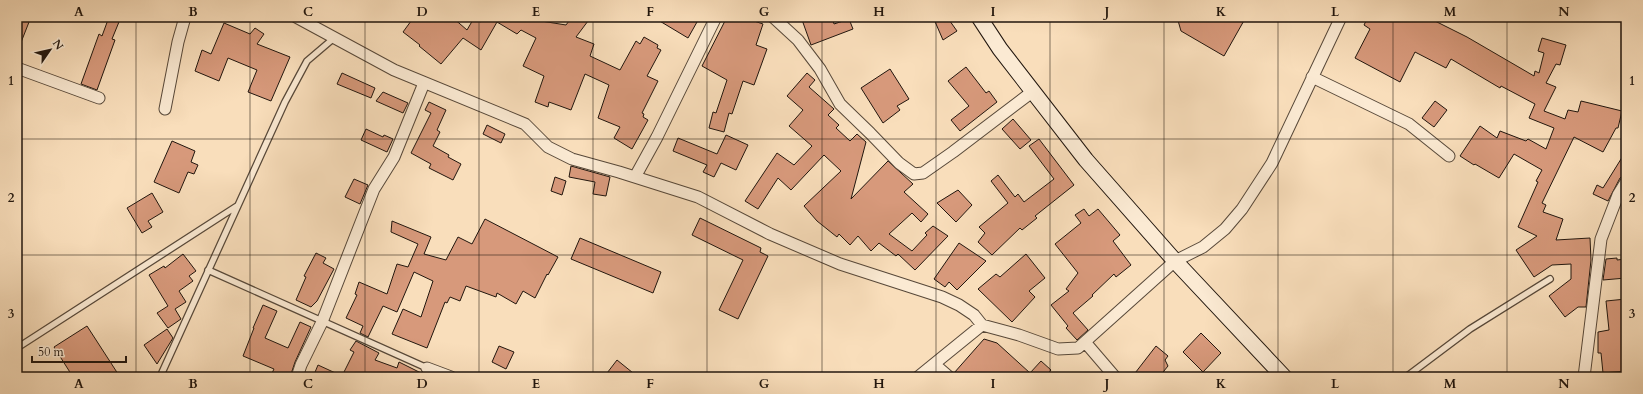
<svg xmlns="http://www.w3.org/2000/svg" width="1643" height="394" font-family="Cardo,serif">
	<style>
		.building { fill: #d7997b; stroke: #21160e }
		.lines { fill: none; stroke-linecap: round; stroke-linejoin: round }
		.service-casing { stroke: #574839; stroke-width: 8 }
		.minor-casing { stroke: #574839; stroke-width: 13 }
		.secondary-casing { stroke: #21160e; stroke-width: 17 }
		.service { stroke: #fbead3; stroke-width: 5.5 }
		.minor { stroke: #fbead3; stroke-width: 11 }
		.secondary { stroke: #fbead3; stroke-width: 15 }
		.grid { fill: none; stroke: #21160e; stroke-width: 1; stroke-opacity: 0.55 }
		.neatline { fill: none; stroke: #21160e; stroke-width: 1.5 }
		.grid-label { font-size: 13px; text-anchor: middle; font-weight: bold; fill: #21160e }
	</style>
	<rect width="100%" height="100%" fill="#f9debb"/>
	<filter id="stains"><feTurbulence type="fractalNoise" baseFrequency=".005" numOctaves="4"/><feColorMatrix values="0 0 0 0 .2 0 0 0 0 .09 0 0 0 0 .02 0 0 0 .5 -.17"/></filter>
	<radialGradient id="worn" r=".72"><stop offset=".6" stop-color="#630" stop-opacity="0"/><stop offset="1" stop-color="#630" stop-opacity=".3"/></radialGradient>
	<path class="building" d="M17 17H31L18 50H17Z
		M109 17H121L112 39 115 40 97 90 81 84 99 34 102 36Z
		M414 17H452L467 30 474 18 481 22 484 17H534L541 21 566 25 572 17H591L576 37 594 44 590 56 620 70 636 41 640 44 644 37 658 45 657 48 661 50 647 76 658 81 642 113 644 114 643 117 648 120 632 149 614 138 620 127 598 118 609 85 585 74 571 110 549 102 548 107 535 102 544 76 523 66 536 38 521 30 517 34 497 22 481 50 463 38 441 64 419 46 420 45 403 32Z
		M653 17H688L697 22 688 38Z
		M727 17H742L763 24 756 45 767 49 754 85 743 81 732 114 729 113 724 132 709 128 713 112 716 113 727 80 702 66Z
		M801 17H832L834 24 849 19 853 29 811 45Z
		M933 17H947L957 31 943 40Z
		M1177 17H1246L1224 56 1181 31Z
		M1368 17H1427L1467 37 1534 76 1535 71 1539 73 1544 53 1538 51 1542 38 1566 45 1560 65 1556 64 1546 83 1556 87 1544 111 1565 119 1568 110 1578 112 1581 101 1622 111 1618 128H1616L1603 152 1574 137 1542 203 1546 205 1543 212 1563 219 1556 240 1590 238 1591 260 1586 307H1578L1565 317 1549 296 1571 279V264L1552 265 1534 277 1516 250 1537 236 1518 227 1538 182 1536 181 1542 170 1514 154 1499 178 1475 164 1474 165 1460 156 1480 126 1497 138 1500 131 1526 141 1528 139 1546 149 1554 128 1529 118 1535 104 1501 86 1500 88 1451 59 1446 68 1415 52 1400 82 1355 58 1370 29 1364 25Z
		M224 23 250 34 255 28 264 34 257 44 290 57 271 101 248 92 257 70 228 58 219 81 195 71 202 50 211 54Z
		M966 67 986 93 989 91 997 102 960 131 951 120 969 106 948 81Z
		M890 69 909 99 897 106 900 110 883 123 861 88Z
		M342 73 375 88 371 98 337 84Z
		M807 73 815 80 809 87 834 109 828 115 839 125 836 128 850 141 857 134 866 142 851 199 888 161 913 184 904 192 928 214 921 222 912 213 889 234 912 251 927 235 925 233 933 226 948 236 915 270 898 254 896 256 879 243 871 251 858 236 850 245 839 234 837 237 817 221 804 206 841 171 824 155 791 190 778 178 758 209 745 201 777 153 794 165 812 146 789 126 803 110 787 96Z
		M383 92 408 103 403 113 376 101Z
		M1435 101 1447 110 1434 127 1422 118Z
		M429 102 446 110 437 130 440 132 433 146 449 155 448 157 461 164 453 180 429 168 431 164 411 153 431 113 425 110Z
		M1013 119 1031 140 1020 149 1002 129Z
		M487 125 505 134 501 143 483 134Z
		M366 129 383 137 384 135 393 139 387 152 361 140Z
		M726 135 748 145 736 170 721 163 714 177 703 172 707 165 673 151 678 138 717 154Z
		M1039 139 1074 185 1035 216 1037 218 1022 230 1020 228 992 255 978 242 985 233 979 227 1008 203 991 181 998 175 1015 197 1018 194 1024 202 1054 179 1029 146Z
		M172 141 195 151 191 162 198 165 194 174 188 172 179 193 154 182Z
		M1626 151V174L1620 178 1608 201 1593 194 1597 185 1603 188Z
		M571 166 610 177 606 196 593 194 595 182 569 177Z
		M555 177 566 181 562 195 551 191Z
		M354 179 368 185 360 204 345 197Z
		M958 190 972 205 956 222 937 203Z
		M152 193 163 212 148 221 152 227 142 233 127 208Z
		M1084 209 1089 216 1098 209 1120 235 1113 241 1131 265 1116 277 1114 274 1092 295 1093 296 1073 313 1088 330 1077 340 1066 328 1068 326 1051 305 1069 291 1066 289 1078 273 1055 244 1081 223 1075 215Z
		M700 218 761 248 760 252 768 256 738 319 719 310 743 260 692 235Z
		M485 219 558 257 548 275 547 274 535 298 523 291 516 304 497 293 496 297 466 286 460 301 450 297 447 303 445 302 427 348 392 334 403 309 421 317 433 281 414 272 397 312 383 306 368 337 360 333 363 326 346 318 357 295 355 294 359 282 387 294 397 264 408 267 418 244 391 232 392 221 431 237 424 254 446 260 458 237 472 244Z
		M580 238 661 272 653 293 571 259Z
		M959 243 986 261 957 290 949 282 945 287 934 279Z
		M316 253 326 258 323 263 334 269 317 301 311 307 296 300 306 277 304 276Z
		M183 254 196 271 189 276 193 281 179 291 186 302 175 309 181 319 168 328 157 313 168 306 149 275 164 266 165 268Z
		M1026 254 1045 278 1029 291 1035 297 1012 322 978 289 996 274 1000 277Z
		M1617 258V260L1626 259V278L1603 280 1606 259Z
		M1626 299V371L1603 373 1601 353H1598V332L1609 330 1606 301Z
		M263 305 277 311 265 338 288 348 300 322 311 327 295 362 290 377H270L274 369 243 356 254 328H253Z
		M87 326 120 377H73L54 347Z
		M167 329 173 338 157 364 144 345Z
		M1201 333 1221 353 1203 372 1183 352Z
		M984 339 997 343 1030 373 1041 361 1051 370 1045 377H959L954 373Z
		M356 341 379 353 375 360 397 368 399 362 429 377H313L318 365 342 376 354 352 350 350Z
		M499 346 514 352 506 369 492 362Z
		M1156 346 1168 356 1165 360 1168 366 1159 377H1132Z
		M617 360 638 377H604Z"/>
	<g class="lines">
		<defs>
			<path id="service" d="M208 270 427 368
				M17 348 237 206
				M160 377 285 102 307 61 334 38
				M1406 377 1470 329 1550 279"/>
			<path id="minor" d="M296 17 394 70 525 124 548 147 572 159 619 172 698 197 770 234 840 264 942 297 959 305 974 315 982 325
				M773 17 798 40 820 69 840 104 870 133 899 163 914 174 923 173 953 152 1032 92
				M17 68 99 98
				M1312 77 1409 124 1449 156
				M165 109 178 42 185 17
				M635 177 657 137 716 17
				M1085 342 1115 377
				M934 364 949 377
				M427 368 451 377
				M297 377 301 365 322 322 374 189 394 157 424 83
				M918 377 982 325 1019 335 1058 349 1078 348 1175 261 1203 247 1225 229 1242 209 1272 163 1341 17
				M1584 377 1601 239 1618 195 1626 182"/>
			<path id="secondary" d="M979 17 1000 49 1086 160 1175 261 1284 377"/>
		</defs>
		<use href="#service" class="service-casing"/>
		<use href="#minor" class="minor-casing"/>
		<use href="#secondary" class="secondary-casing"/>
		<use href="#service" class="service"/>
		<use href="#minor" class="minor"/>
		<use href="#secondary" class="secondary"/>
	</g>
	<path class="grid" d="M136 17V377M250 17V377M365 17V377M479 17V377M593 17V377M707 17V377M822 17V377M936 17V377M1050 17V377M1164 17V377M1278 17V377M1393 17V377M1507 17V377M17 139H1626M17 255H1626"/>
	<rect width="1643" height="394" fill="none" stroke="#f9debb" stroke-width="44"/>
	<g transform="translate(50 50) rotate(56)" stroke="#fbead3" stroke-width="3" paint-order="stroke">
	<path d="M0-3L7 15L0 10L-7 15Z" fill="#21160e"/>
	<text y="-6" font-size="11" font-weight="bold" text-anchor="middle" fill="#21160e">N</text>
	</g>
	<path d="M32 356v6h94v-6" fill="none" stroke="#21160e" stroke-width="2"/>
	<text x="38" y="356" font-size="12" fill="#21160e" stroke="#fbead3" stroke-width="3" paint-order="stroke">50 m</text>
	<rect x="22" y="22" width="1599" height="350" class="neatline"/>
	<g class="grid-label">
		<text x="79" y="16">A</text>
		<text x="193" y="16">B</text>
		<text x="308" y="16">C</text>
		<text x="422" y="16">D</text>
		<text x="536" y="16">E</text>
		<text x="650" y="16">F</text>
		<text x="764" y="16">G</text>
		<text x="879" y="16">H</text>
		<text x="993" y="16">I</text>
		<text x="1107" y="16">J</text>
		<text x="1221" y="16">K</text>
		<text x="1335" y="16">L</text>
		<text x="1450" y="16">M</text>
		<text x="1564" y="16">N</text>
		<text x="11" y="85">1</text>
		<text x="1632" y="85">1</text>
		<text x="11" y="202">2</text>
		<text x="1632" y="202">2</text>
		<text x="11" y="318">3</text>
		<text x="1632" y="318">3</text>
		<text x="79" y="388">A</text>
		<text x="193" y="388">B</text>
		<text x="308" y="388">C</text>
		<text x="422" y="388">D</text>
		<text x="536" y="388">E</text>
		<text x="650" y="388">F</text>
		<text x="764" y="388">G</text>
		<text x="879" y="388">H</text>
		<text x="993" y="388">I</text>
		<text x="1107" y="388">J</text>
		<text x="1221" y="388">K</text>
		<text x="1335" y="388">L</text>
		<text x="1450" y="388">M</text>
		<text x="1564" y="388">N</text>
	</g>
	<rect width="100%" height="100%" filter="url(#stains)"/>
	<rect width="100%" height="100%" fill="url(#worn)"/>
</svg>
